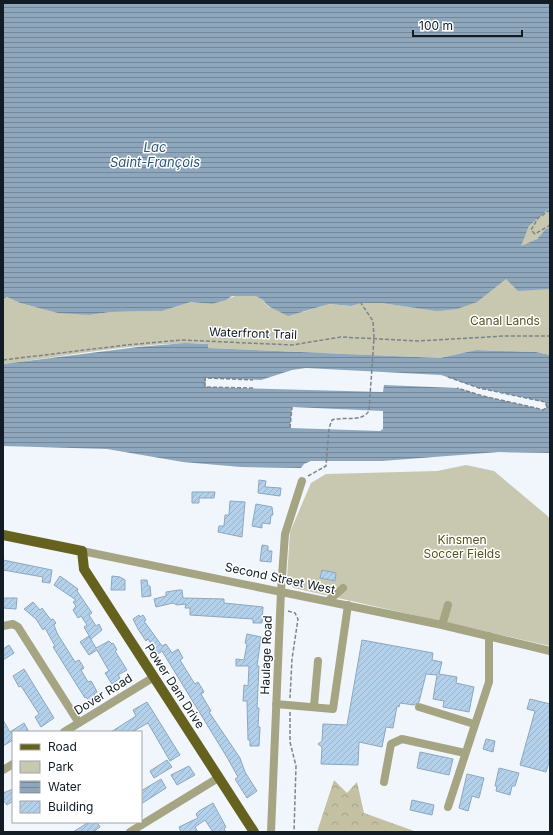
<svg xmlns="http://www.w3.org/2000/svg" width="553" height="835" font-family="Inter,sans-serif">
	<style>
		.forest { fill: url(#forest-crowns) }
		.park { fill: #c8c7af }
		.water { fill: url(#water-rules); fill-rule: evenodd }
		.building { fill: url(#building-hatch); stroke: #8ba7c0 }
		.lines { fill: none; stroke-linecap: round; stroke-linejoin: round }
		.path { stroke: #7b848b; stroke-width: 1.5; stroke-dasharray: 4 2; stroke-linecap: butt }
		.minor { stroke: #a5a483; stroke-width: 8 }
		.major { stroke: #65611e; stroke-width: 10 }
		.labels { text-anchor: middle; dominant-baseline: central; stroke-width: 3; stroke-linejoin: round; paint-order: stroke }
		.park-label { font-size: 12px; fill: #56531e; stroke: #fff }
		.street-label { font-size: 12px; fill: #111c25; stroke: #fff }
		.water-label { font-size: 13px; font-style: italic; fill: #2e5778; stroke: #fff }
	</style>
	<defs>
		<pattern id="forest-crowns" width="20" height="18" patternUnits="userSpaceOnUse"><rect width="20" height="18" fill="#c3c1a2"/><path d="M2 6a3 3 0 1 1 6 0M12 15a3 3 0 1 1 6 0" fill="none" stroke="#a6a58b"/></pattern>
		<pattern id="water-rules" width="6" height="5" patternUnits="userSpaceOnUse"><rect width="6" height="5" fill="#8ea7bd"/><path d="M0 2.5h6" fill="none" stroke="#738799"/></pattern>
		<pattern id="building-hatch" width="6" height="6" patternUnits="userSpaceOnUse"><rect width="6" height="6" fill="#b4d1eb"/><path d="M-1 1l2-2M0 6l6-6M5 7l2-2" fill="none" stroke="#9ab3c9"/></pattern>
	</defs>
	<rect width="100%" height="100%" fill="#f0f6fb"/>
	<path class="forest" d="M334 780 347 793 357 782 364 813 417 832H317Z"/>
	<path class="park" d="M550 208V228C543 230 541 237 535 240 530 243 526 243 520 247L529 226Z
		M506 279 542 289H550V355L536 352 476 350 440 358 208 348V344C142 341 69 356 3 364V299L7 297 20 303 31 306 90 315 110 312 162 311 191 302 212 304 238 295 257 296 263 300 268 307 303 312 328 304 351 306 362 303H381L418 308Z
		M466 465 494 471 550 518V646L294 588 289 584 287 578 290 532 311 483 326 474 437 471Z"/>
	<path class="water" d="M3 3H550V208L529 226 521 246 537 239 546 229 550 228V289L518 291 506 279 477 302 457 309 437 311 381 303H362L351 306 329 304 288 316 268 306 263 300 256 296H232L226 300 212 304 191 302 162 311 110 312 90 315 58 313 20 303 7 297 3 299Z
		M185 343 208 344V348L440 358 476 350 536 352 550 355V453L499 452 382 461H311L304 464 301 468 241 467 183 462 107 449 3 446V364L138 347ZM306 368 441 375 479 388 545 402 547 407 543 410 536 408 483 396 457 388 384 385 383 392 205 387 206 378 261 380 292 370ZM292 407 383 411V429L380 431 290 428Z"/>
	<path class="building" d="M259 480 266 481 265 487 281 488 280 496 258 493Z
		M192 492H215L214 498H199V503H192Z
		M230 501 245 502 242 537 218 532 219 526H224L225 515H229Z
		M256 504 272 507 273 515H271L270 524 262 523V528L252 526Z
		M262 545 268 546V551H272L271 562 260 561Z
		M3 560 52 570 50 583 42 582 43 577 3 570Z
		M322 570 336 573 335 581 320 578Z
		M60 576 78 589 77 591 92 613 89 615 96 626 99 624 102 630 91 639 84 627 87 625 81 616 78 618 73 610 76 606 73 602 76 600 54 585Z
		M112 576 120 577 125 580V590H111Z
		M141 580H147L148 586H150L151 596 142 597Z
		M179 590H182L183 598 224 599V603L263 607 262 623H253V619L190 615V608H185L186 604 177 605 173 603 156 607 154 599 166 596V592Z
		M3 598H17L16 609 3 608Z
		M33 602 40 610 42 608 51 620 53 619 56 623 54 625 57 633 75 662 79 660 84 668 81 670 88 682 91 681 94 686 97 692 94 694 96 696 89 701 86 697 85 698 53 647 55 646 45 628 43 630 36 619 24 609Z
		M139 615 140 617 143 615 146 620 144 621 162 646 166 644 172 653 178 649 183 658 180 660 193 681 195 684 198 682 204 692 201 694 211 711 209 712 240 758 245 772 257 791 247 798 235 779 238 777 228 759 162 651 158 654 148 639 146 641 138 629 133 619Z
		M247 634 261 637 257 666H259L257 708H259L258 727H260L259 746H250V740H248L247 701H243L244 685 248 686 249 666H236V659L244 660 247 644 245 643Z
		M89 636 96 648 109 641 112 644 113 643 117 650 115 651 127 670 118 675 120 678 112 684 105 673 109 671 97 650 89 655 80 642Z
		M362 640 433 653 432 660 442 662 439 674 457 677 456 683 474 687 469 712 443 707 444 701 433 699 437 675 426 674 419 702 414 705 400 703 399 707 397 706 393 728 386 727 382 747 359 742 358 765 321 764 322 747 318 744 322 741 323 724 347 725Z
		M9 645 14 653 3 660V649Z
		M24 669 54 718 41 727 35 717 39 714 21 686 19 687 13 676Z
		M530 699 550 704V759L546 772 520 765 535 711 527 709Z
		M147 702 180 755 170 761 148 723 132 732H111L136 716 133 710Z
		M3 720 10 732 24 723 29 732H13V740L3 746Z
		M486 739 495 741 493 752 483 749Z
		M420 752 453 759 449 775 417 768Z
		M167 760 172 767 154 778 150 771Z
		M189 766 195 775 177 785 171 775Z
		M499 768 519 773 515 786H512L510 795 496 791 497 786H495Z
		M467 774 484 778 479 798 472 796 468 811 459 808Z
		M161 779 166 788 141 804V791Z
		M13 789V801L7 805 3 800V793Z
		M412 800 434 805 432 815 410 810Z
		M213 803 226 827 224 829 226 832H213L205 820 195 827 198 832H181L179 827 198 818 196 814 199 811Z
		M89 822H97L100 827 93 832H73Z"/>
	<g class="lines">
		<path class="path" d="M550 210 538 218 531 230 535 234 550 225
			M3 360 126 345 182 340 292 345 341 337 418 341 505 336H550
			M448 377 479 388 545 402 547 407 543 410 536 408 483 396 457 388
			M253 388 205 387V378L253 380
			M290 428 292 407
			M308 476 326 466 329 428 332 420C345 416 361 423 369 411L374 338 373 321 361 303
			M288 611 295 613 298 619 292 659 290 698
			M290 712V742L296 766 294 832"/>
		<path class="minor" d="M82 551 442 625 550 651
			M328 601 343 588
			M442 625 448 605
			M3 626 13 624 18 627 79 723
			M276 704 333 709 348 605
			M314 706 318 661
			M419 707 474 724
			M64 732 154 677
			M3 770 13 764
			M384 782 391 744 402 739 465 753
			M448 807 489 682V636
			M130 832 218 778
			M271 832 281 591 285 534 302 481"/>
		<path class="major" d="M3 535 82 551 84 569 254 832"/>
	</g>
	<g class="labels">
		<g class="park-label">
			<text x="505" y="320">Canal Lands</text>
			<text x="462" y="539">Kinsmen<tspan x="462" dy="14">Soccer Fields</tspan></text>
		</g>
		<g class="street-label">
			<text transform="translate(253 333) rotate(2)">Waterfront Trail</text>
			<text transform="translate(280 578) rotate(12)">Second Street West</text>
			<text transform="translate(266 655) rotate(-88)">Haulage Road</text>
			<text transform="translate(175 686) rotate(57)">Power Dam Drive</text>
			<text transform="translate(103 694) rotate(-32)">Dover Road</text>
		</g>
		<g class="water-label">
			<text x="155" y="147">Lac<tspan x="155" dy="15">Saint-François</tspan></text>
		</g>
	</g>
	<rect width="553" height="835" fill="none" stroke="#111c25" stroke-width="8"/>
	<rect x="12" y="731" width="130" height="92" fill="#ffffff" stroke="#a0a4a8"/>
	<rect x="20" y="744" width="20" height="6" fill="#65611e" stroke="#a0a4a8"/>
	<text x="48" y="751" font-size="12" fill="#111c25">Road</text>
	<rect x="20" y="761" width="20" height="12" fill="#c8c7af" stroke="#a0a4a8"/>
	<text x="48" y="771" font-size="12" fill="#111c25">Park</text>
	<rect x="20" y="781" width="20" height="12" fill="url(#water-rules)" stroke="#a0a4a8"/>
	<text x="48" y="791" font-size="12" fill="#111c25">Water</text>
	<rect x="20" y="801" width="20" height="12" fill="url(#building-hatch)" stroke="#a0a4a8"/>
	<text x="48" y="811" font-size="12" fill="#111c25">Building</text>
	<path d="M413 30v6h109v-6" fill="none" stroke="#111c25" stroke-width="2"/>
	<text x="419" y="30" font-size="12" fill="#111c25" stroke="#ffffff" stroke-width="3" paint-order="stroke">100 m</text>
</svg>
